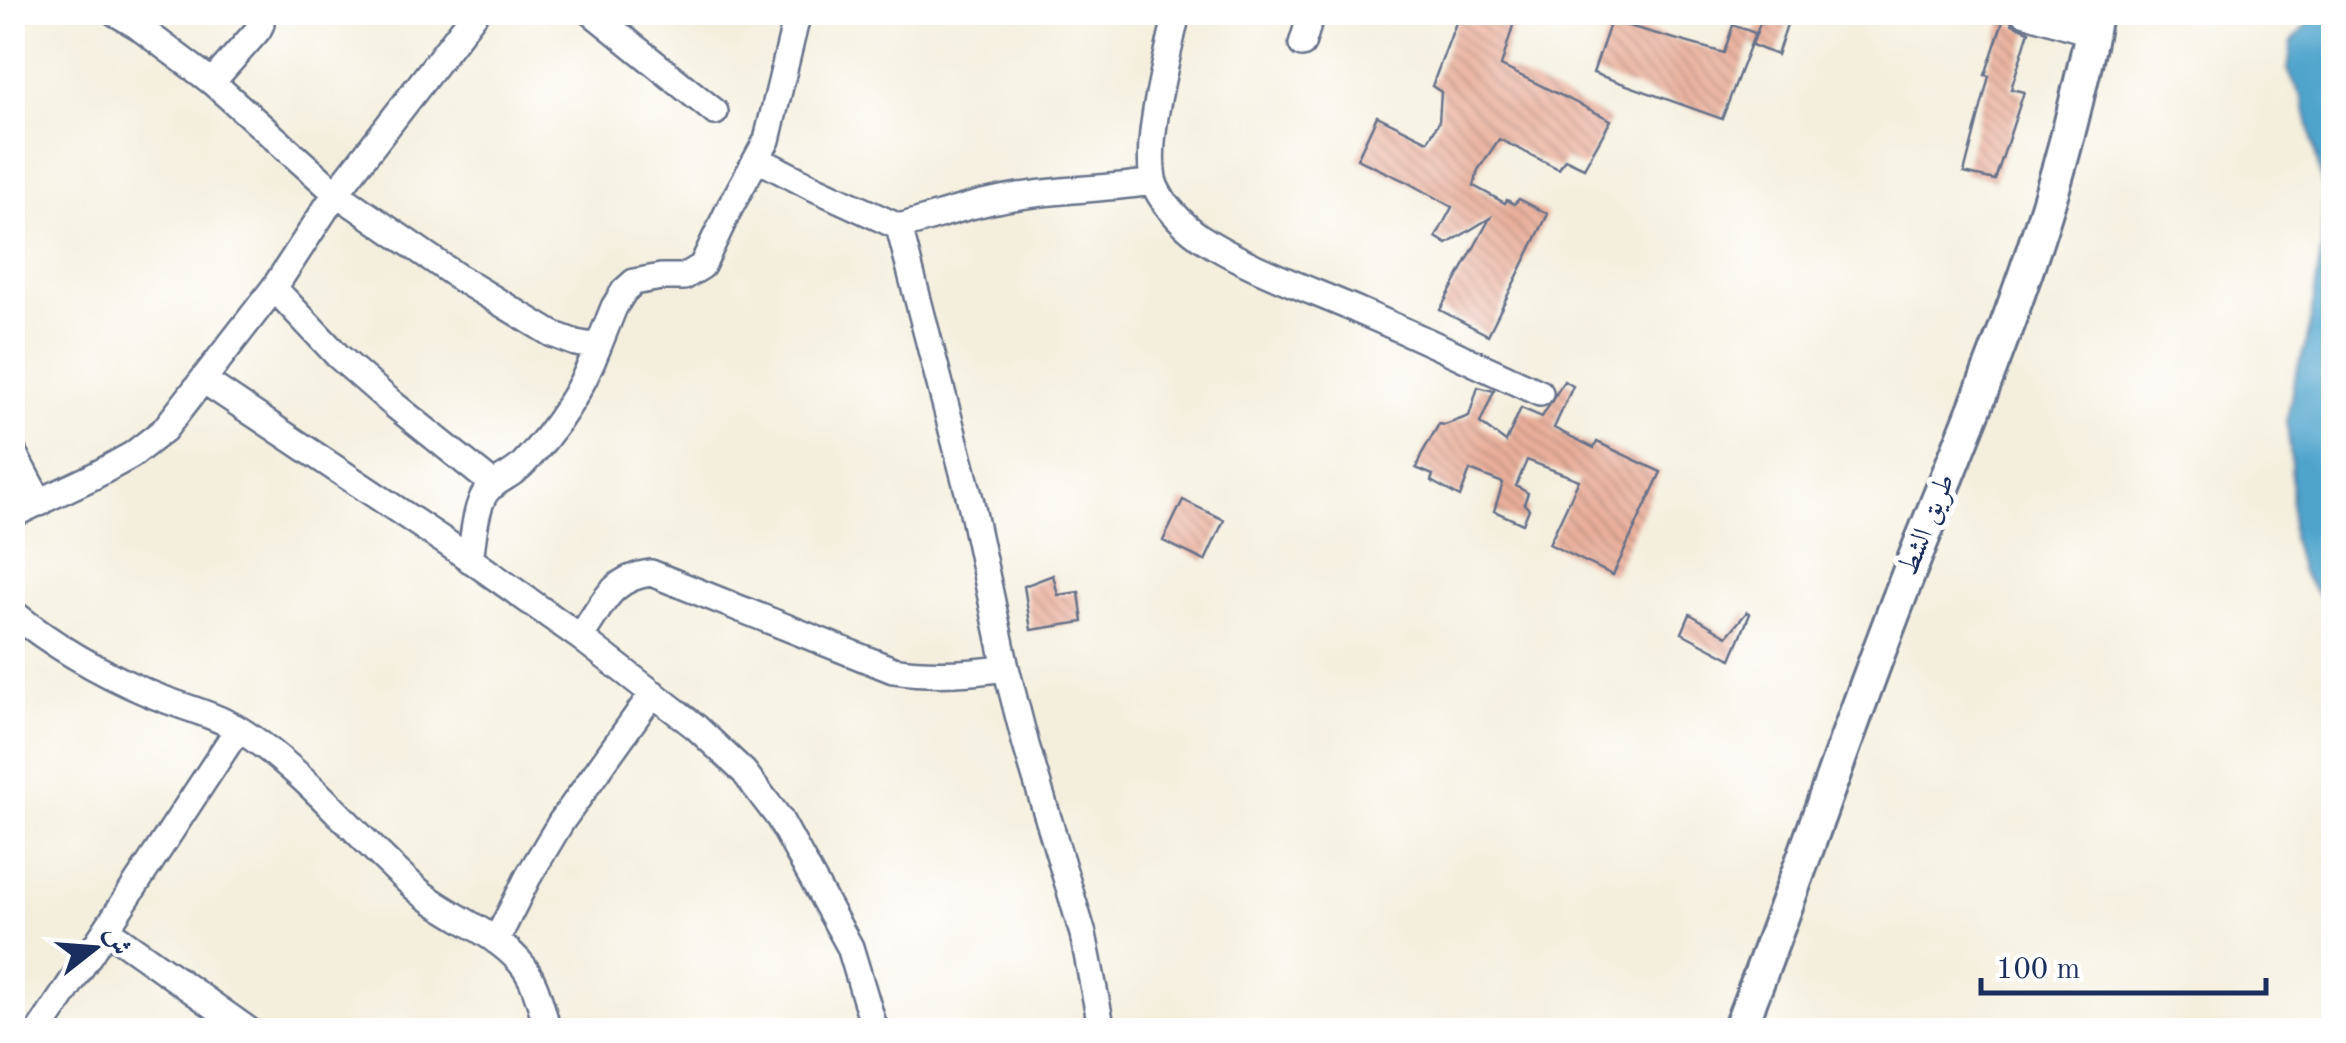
<svg xmlns="http://www.w3.org/2000/svg" width="2346" height="1043" font-family="'Old Standard TT',Amiri,serif">
	<style>
		.water { fill: #50a4cc; stroke: #366a95; stroke-width: 2.5 }
		.building { fill: url(#building-back-hatch) }
		.lines { fill: none; stroke-linecap: round; stroke-linejoin: round }
		.minor-casing { stroke: #67728a; stroke-width: 30 }
		.major-casing { stroke: #67728a; stroke-width: 38 }
		.minor { stroke: #fff; stroke-width: 25 }
		.major { stroke: #fff; stroke-width: 32 }
		.labels { text-anchor: middle; dominant-baseline: central; stroke-width: 10; stroke-linejoin: round; paint-order: stroke }
		.street-label { font-size: 28px; fill: #1b2f5e; stroke: #fff }
	</style>
	<defs>
		<pattern id="building-back-hatch" width="6" height="6" patternUnits="userSpaceOnUse" patternTransform="scale(2.5)"><rect width="6" height="6" fill="#eaaf9a"/><path d="M-1 5l2 2M0 0l6 6M5-1l2 2" fill="none" stroke="#bd8f81"/></pattern>
	</defs>
	<rect width="100%" height="100%" fill="#fff"/>
	<filter id="ink" filterUnits="userSpaceOnUse"><feTurbulence type="fractalNoise" baseFrequency=".01" numOctaves="2"/><feDisplacementMap in="SourceGraphic" scale="20" xChannelSelector="R" yChannelSelector="G"/><feConvolveMatrix kernelMatrix="1 2 1 2 8 2 1 2 1" color-interpolation-filters="sRGB"/></filter>
	<filter id="wash" filterUnits="userSpaceOnUse"><feTurbulence type="fractalNoise" baseFrequency=".0048" numOctaves="4" result="noise"/><feDisplacementMap in="SourceGraphic" scale="40" xChannelSelector="R" yChannelSelector="G"/><feGaussianBlur stdDeviation="2.25" result="paint"/><feColorMatrix in="noise" values="0 0 0 0 0 0 0 0 0 0 0 0 0 0 0 0 0 1.4 0 .05"/><feComposite in="paint" operator="in"/></filter>
	<g filter="url(#wash)">
		<rect width="100%" height="100%" fill="#f4efdd"/>
		<path class="water" d="M2316 13H2334L2333 608 2323 601 2301 572 2292 538 2291 460 2287 422 2294 379 2307 341 2322 248 2324 191 2303 100 2288 70 2292 42Z"/>
		<g id="blocks">
			<path class="building" d="M1460 12H1517L1501 66 1611 120 1584 168 1565 159 1559 169 1499 139 1478 170 1474 186 1505 203 1507 200 1514 204 1519 199 1548 214 1488 335 1440 310 1490 218 1447 244 1436 237 1452 207 1405 181 1357 159 1377 116 1428 141 1439 122 1441 92 1432 86Z
				M1764 12H1791L1777 55 1752 45Z
				M2006 12 2012 24 2029 31 2011 89 2024 92 1995 180 1964 173 1989 76 1985 75Z
				M1611 21 1724 53 1733 25 1755 33 1722 119 1593 73Z
				M1564 381 1573 386 1554 428 1594 448 1597 442 1661 472 1613 575 1549 544 1579 480 1527 460 1516 486 1528 493 1524 504 1529 509 1523 524 1494 511 1503 483 1470 470 1460 497 1431 481 1433 475 1416 468 1421 455 1439 424 1445 425 1469 416 1478 387 1494 391 1480 423 1506 442 1521 408 1542 417Z
				M1183 500 1224 520 1205 561 1163 541Z
				M1053 575 1058 595 1079 592 1083 622 1031 630 1024 586Z
				M1747 612 1750 614 1731 659 1682 633 1690 614 1727 636Z"/>
		</g>
	</g>
	<g filter="url(#ink)">
		<use href="#blocks" fill-opacity="0" stroke="#67728a" stroke-width="2.5"/>
		<g class="lines">
			<defs>
				<path id="minor" d="M114 12 136 25 212 82 336 193 461 279 552 334 576 343 598 347 614 307 624 291 634 282 661 277H684L702 266 729 209 767 140 798 12
					M591 12 715 112
					M1177 12C1168 57 1145 136 1153 178 1156 198 1184 226 1200 237 1249 269 1306 288 1359 311 1420 337 1480 366 1540 393
					M2023 12 2092 33
					M1302 44 1312 12
					M212 82 258 30 261 24 259 12
					M758 159 810 186 899 227C932 218 964 206 997 200 1048 189 1101 190 1153 182
					M899 227 971 503 1006 668 1026 745 1083 934 1102 1030
					M274 288 338 356 393 404 494 485
					M203 380 447 543 580 637 696 727 744 772 779 818 850 947 875 1030
					M12 450 40 503
					M12 515 92 477 132 455 164 430 274 288 336 193 476 12
					M470 560C473 541 475 507 486 492 494 481 513 475 523 464 556 430 581 391 598 347
					M12 612C54 646 99 672 148 693 178 706 212 713 240 730 309 773 358 840 420 892 451 917 492 931 519 961 536 979 541 1008 548 1030
					M580 637C602 607 609 578 651 573L893 670C932 676 967 674 1006 668
					M107 930 248 1030
					M496 941 528 877 561 822 653 693
					M40 1030 238 729"/>
				<path id="major" d="M1739 1030C1800 875 1852 716 1914 560 1974 409 2039 260 2076 102 2083 72 2091 43 2095 12"/>
			</defs>
			<use href="#minor" class="minor-casing"/>
			<use href="#major" class="major-casing"/>
			<use href="#minor" class="minor"/>
			<use href="#major" class="major"/>
		</g>
	</g>
	<g class="labels">
		<g class="street-label">
			<text transform="translate(1928 525) rotate(-68)">طريق الشط</text>
		</g>
	</g>
	<rect width="2346" height="1043" fill="none" stroke="#fff" stroke-width="50"/>
	<g transform="translate(95 948) rotate(73)" stroke="#ffffff" stroke-width="8" paint-order="stroke">
	<path d="M0-8L18 38L0 25L-18 38Z" fill="#1b2f5e"/>
	<text y="-15" font-size="28" font-weight="bold" text-anchor="middle" fill="#1b2f5e">ش</text>
	</g>
	<path d="M1981 978v15h285v-15" fill="none" stroke="#1b2f5e" stroke-width="5"/>
	<text x="1996" y="978" font-size="30" fill="#1b2f5e" stroke="#ffffff" stroke-width="8" paint-order="stroke">100 m</text>
</svg>
